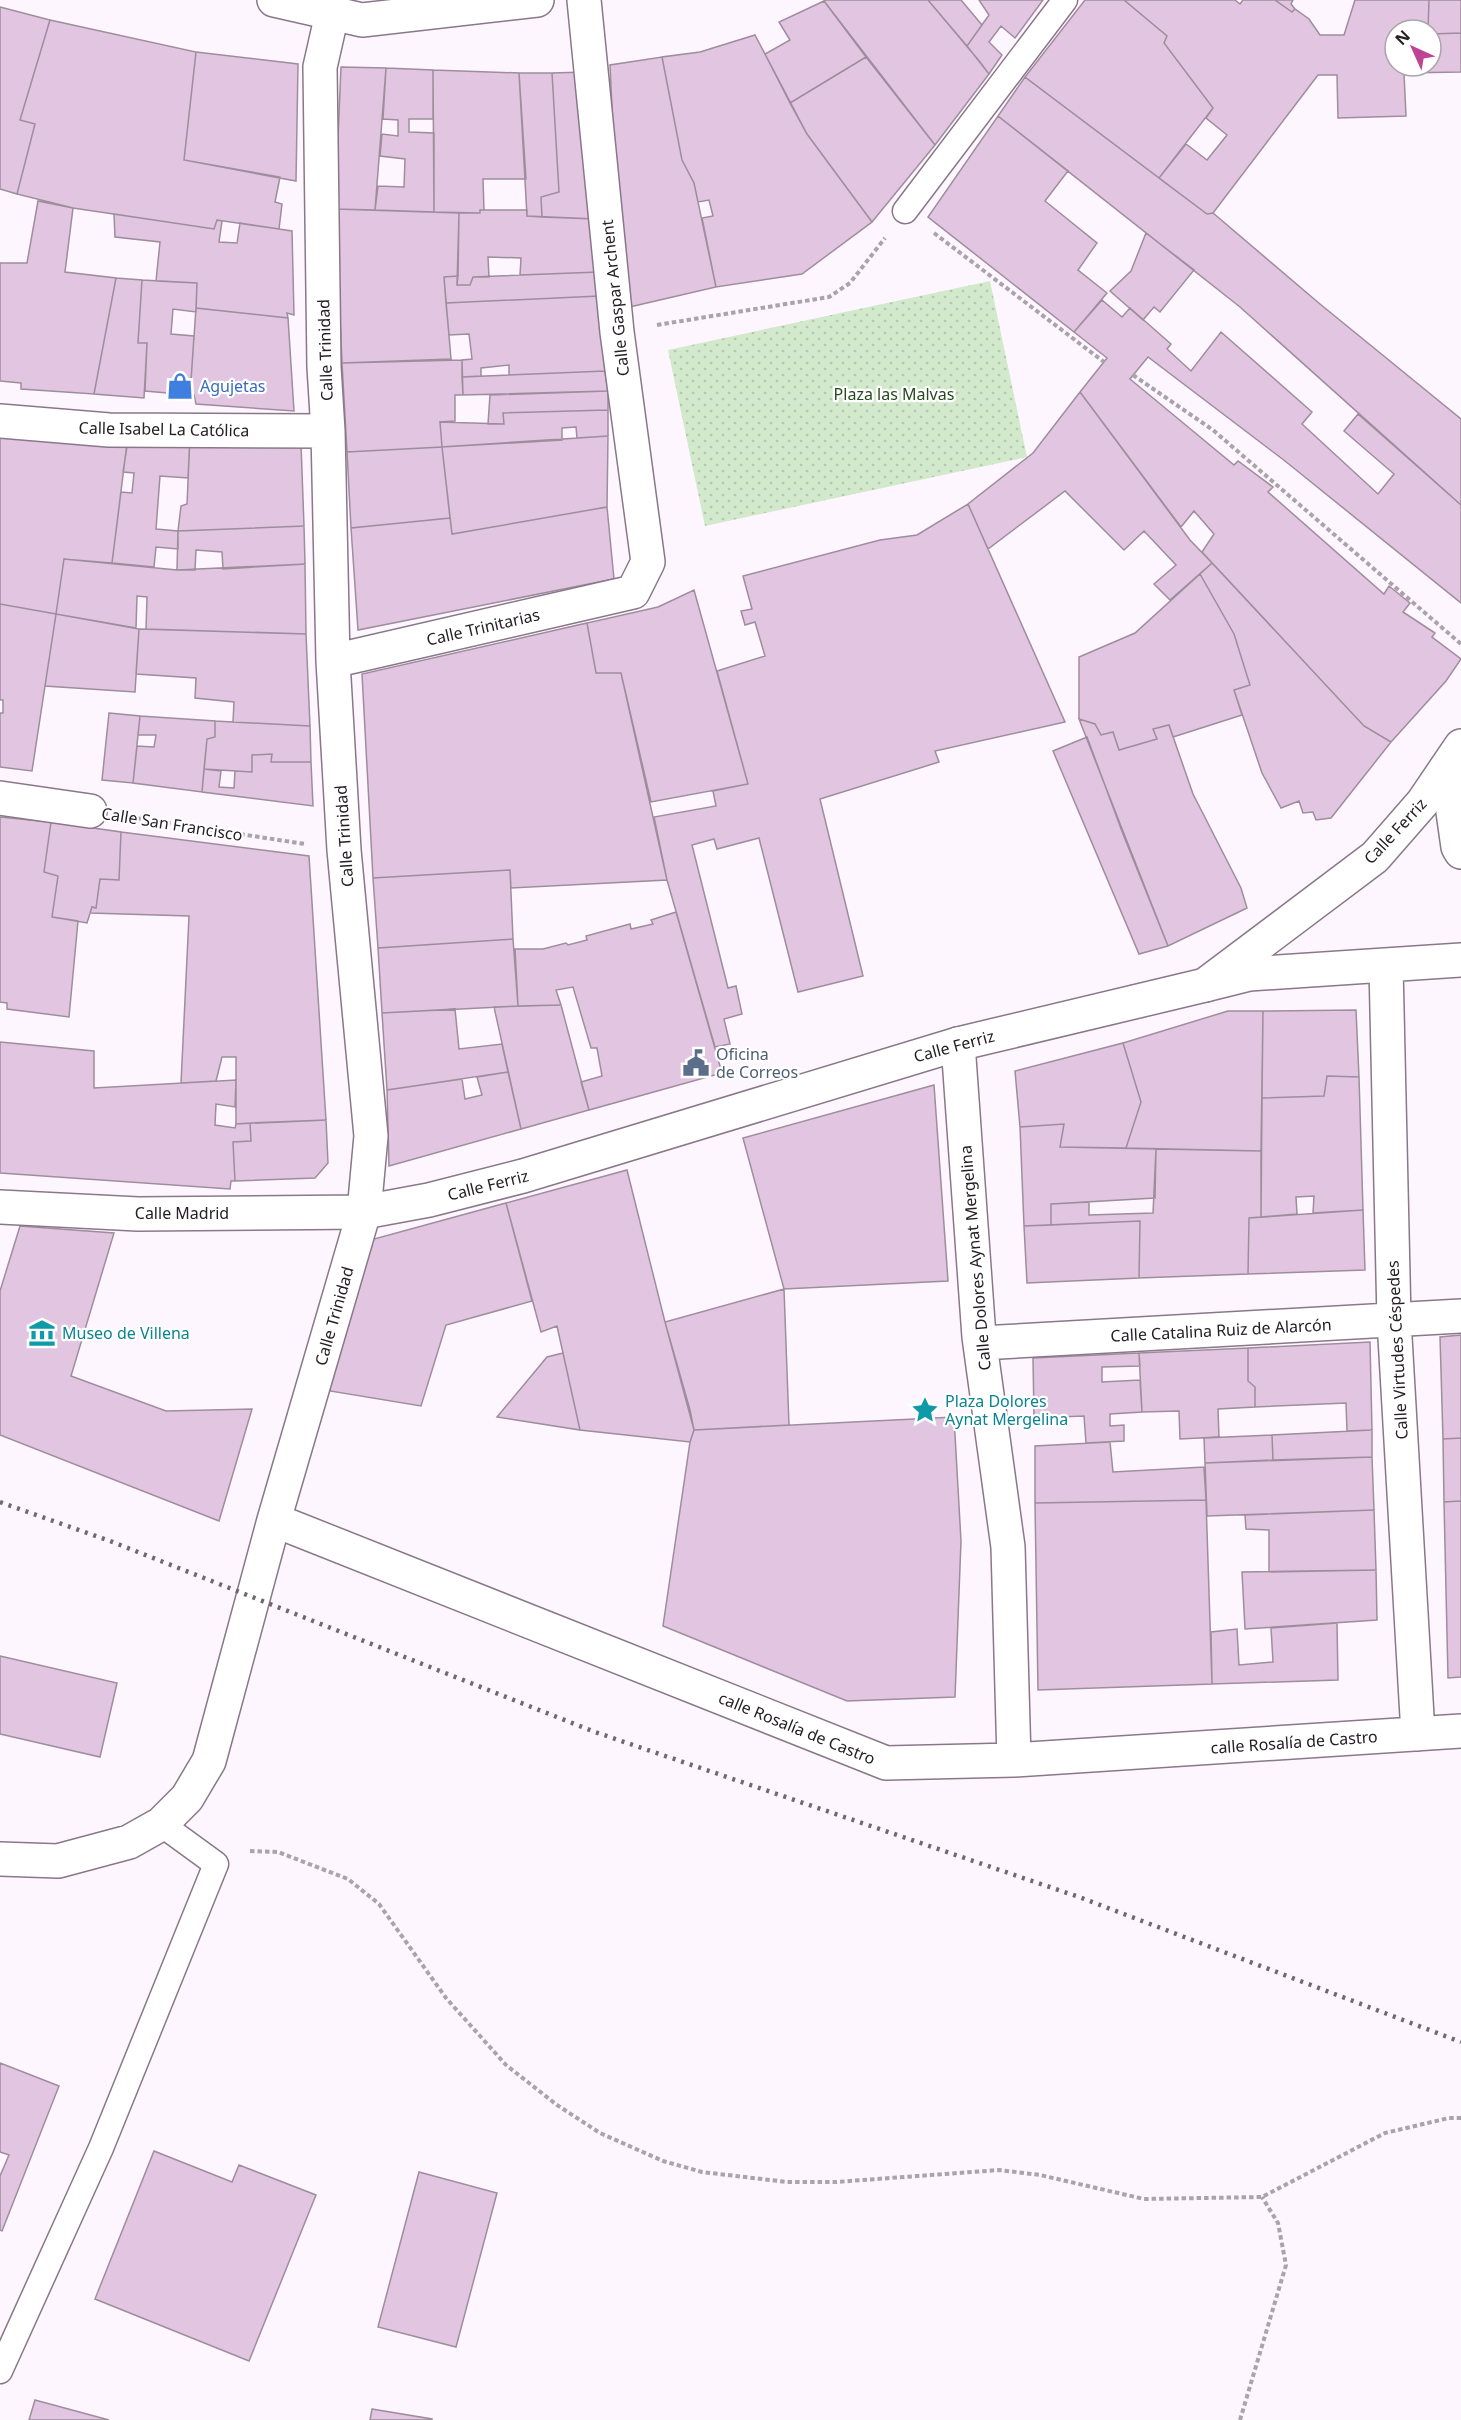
<svg xmlns="http://www.w3.org/2000/svg" width="1461" height="2420" font-family="'Noto Sans',sans-serif">
	<style>
		.park { fill: url(#park-dots) }
		.building { fill: #e2c5e1; stroke: #9e8d9d; stroke-width: 1.5 }
		.lines { fill: none; stroke-linecap: round; stroke-linejoin: round }
		.lane-casing { stroke: #897888; stroke-width: 27 }
		.street-casing { stroke: #897888; stroke-width: 36 }
		.secondary-casing { stroke: #897888; stroke-width: 36 }
		.path { stroke: #aba3ab; stroke-width: 4; stroke-dasharray: 4.5 3; stroke-linecap: butt }
		.lane { stroke: #fff; stroke-width: 24 }
		.street { stroke: #fff; stroke-width: 33 }
		.secondary { stroke: #fff; stroke-width: 33 }
		.rail { stroke: #6f686f; stroke-width: 4.5; stroke-dasharray: 3 6; stroke-linecap: butt }
		.labels { text-anchor: middle; dominant-baseline: central; stroke-width: 4.5; stroke-linejoin: round; paint-order: stroke }
		.street-label { font-size: 16px; fill: #262026; stroke: #fff }
		.shop-label { font-size: 16px; fill: #366cbe; stroke: #fff; text-anchor: start }
		.park-label { font-size: 16px; fill: #26491e; stroke: #fff }
		.service-label { font-size: 16px; fill: #4e5e75; stroke: #fff; text-anchor: start }
		.culture-label { font-size: 16px; fill: #0d838f; stroke: #fff; text-anchor: start }
	</style>
	<defs>
		<pattern id="park-dots" width="8" height="8" patternUnits="userSpaceOnUse" patternTransform="scale(1.5)"><rect width="8" height="8" fill="#d2e9cc"/><path d="M2 2h.1M6 6h.1" fill="none" stroke="#b4c8af" stroke-width="1.8" stroke-linecap="round"/></pattern>
	</defs>
	<rect width="100%" height="100%" fill="#fef6fe"/>
	<path class="park" d="M990 281 1027 457 705 526 668 350Z"/>
	<path class="building" d="M826 0H928L980 62 989 74 935 145 824 1Z
		M928 0H961L982 25 967 46Z
		M979 0H1043L1015 38 1001 26 989 42 1002 55 989 74 967 46 989 15Z
		M1085 0H1124L1167 36 1164 43 1213 108 1159 178 1025 77Z
		M1124 0H1235L1240 4 1243 0H1275L1292 12 1295 9 1309 19 1320 35H1344L1355 0H1429L1428 30H1395V66H1431V34L1461 33V72L1404 73 1406 116 1338 118 1337 75H1318L1213 213 1207 214 1159 178 1186 144 1207 160 1227 135 1206 118 1213 108 1164 43 1167 36Z
		M1275 0H1293L1291 4 1295 9 1292 12Z
		M1429 0H1461V33L1431 34V30H1428Z
		M824 1 866 57 790 103 765 54 790 40 779 22Z
		M0 7 50 20 20 120 35 124 17 194 0 189Z
		M50 20 196 52 184 160 280 177 275 202 282 204 279 229 217 220 214 229 73 208 17 194 35 124 20 120Z
		M755 35 807 134 872 222 802 274 716 287 702 218 713 216 709 200 698 202 694 183 682 160 662 57 700 52Z
		M196 52 298 64 296 181 184 160Z
		M662 57 682 160 694 183 716 287 621 309 610 65Z
		M866 57 935 145 872 222 807 134 790 103Z
		M341 67 386 68 375 210 335 209Z
		M386 68 433 70V119H409V132L434 133V212L375 210 378 186 404 187 405 159 380 156 382 134 398 136V120L383 119Z
		M433 70 519 73 526 179H483L484 210H480V213L434 212Z
		M585 72 595 219 542 217 541 197 559 192 552 73Z
		M519 73H552L559 192 541 197 542 217 527 216Z
		M1025 77 1207 214 1213 213 1320 304 1461 419V505L1240 307 998 116Z
		M998 116 1068 171 1045 201 1097 243 1078 270 1107 293 1074 332 928 217Z
		M38 201 73 208 65 272 116 278 94 394 21 389V383L0 381V263H27Z
		M335 209 459 213 458 276 444 277 451 359 342 363Z
		M480 210H527V216L595 219 599 272 520 275 521 258 488 257 489 277H473L470 285H457L459 213H480Z
		M114 214 214 229 217 220 222 221 219 242 237 243 240 223 292 231 294 315 287 313 288 318 196 308 197 283 156 281 160 242 115 237Z
		M1146 233 1194 270 1160 312 1154 307 1143 320 1110 291 1131 271Z
		M599 272V296L446 303 444 277 458 276 457 285H470L473 277Z
		M116 278 142 280 138 343H147L144 398 94 394Z
		M142 280 197 283 196 312 173 309 171 334 194 336 190 395 145 391 147 343H138Z
		M599 296 605 371 509 375V365L481 368V376L462 377V360L472 359 469 334 449 335 446 303Z
		M1102 300 1122 317 1130 308 1171 344 1167 349 1191 371 1221 332 1312 412 1302 424 1378 494 1394 474 1344 431 1358 414 1461 505V603L1285 461 1148 357 1130 379 1234 465 1238 461 1273 487 1268 492 1384 594 1389 586 1410 603 1403 612 1435 633 1432 637 1461 659 1446 681 1391 742 1364 726 1202 552 1214 534 1194 511 1181 527 1080 392 1107 358 1074 332Z
		M196 308 288 318 294 411 196 404 194 395H190Z
		M462 360 463 395H455V421L440 422 442 447 347 452 342 363Z
		M605 371 608 391 463 395 462 377Z
		M608 391V410L503 413 504 424H488L490 395Z
		M1080 392 1190 540 1212 563 1170 600 1154 584 1176 565 1144 531 1124 550 1065 491 988 549 968 504 1033 453Z
		M608 410V436L577 438 576 427 562 428V440L442 447 440 422 504 424 503 413Z
		M129 434 190 437 188 478 160 476 156 529 178 531V549L156 547 154 567 112 563 121 492 132 493 134 473 123 472Z
		M608 436 607 507 452 534 442 447Z
		M0 437 127 443 112 563 64 559 56 614 0 604Z
		M190 437 301 444 304 526 178 531 181 506 187 504Z
		M442 447 450 518 351 528 347 452Z
		M968 504 1065 722 935 751 939 762 820 799 863 976 798 992 759 838 717 849 714 839 692 845 728 988 736 986 742 1014 724 1019 730 1044 715 1047 667 880 654 817 716 806 713 791 748 784 717 671 765 656 755 622 745 625 741 611 752 609 743 576 880 540 917 535Z
		M607 507 614 579 358 630 351 528 450 518 452 534Z
		M304 526 305 564 223 569 222 552 196 550 195 570H177L178 531Z
		M64 559 177 570 305 564 306 634 146 629 147 597 137 596 136 628 56 614Z
		M1212 563 1364 726 1391 742 1331 818 1316 820 1313 812 1303 813 1299 801 1281 808 1262 773 1234 690 1250 685 1234 634 1200 574Z
		M1200 574 1234 634 1250 685 1234 690 1242 715 1173 737 1169 725 1153 729 1157 739 1119 750 1113 732 1101 735 1095 724 1079 719V657L1135 633Z
		M694 590 748 784 651 802 621 673H596L587 623 658 607Z
		M0 604 56 614 32 771 0 767V713H3V700H0Z
		M56 614 139 629 135 692 45 686Z
		M587 623 596 673H621L667 880 511 888 510 870 373 878 362 674Z
		M139 629 306 634 310 726 233 722 234 702 195 698 196 678 136 674Z
		M109 713 140 716 133 783 102 780Z
		M140 716 215 721V737L207 739 202 792 133 783 137 746 154 747 156 735H138Z
		M1079 719 1095 724 1101 735 1113 732 1119 750 1157 739 1153 729 1169 725 1193 794 1241 888 1247 908 1168 946Z
		M215 721 310 726 311 762H271L272 754 252 755V772L204 769 207 739 215 737Z
		M1087 737 1123 834 1168 946 1139 954 1053 751Z
		M272 754 271 762H311L313 806 202 792 204 769 221 771 219 787 234 788 235 771 252 772V755Z
		M0 817 51 822 44 872 58 876 52 917 78 921 69 1017 7 1009V1003L0 1002Z
		M51 822 121 832 119 880 100 879 96 908 92 907 87 923 52 917 58 876 44 872Z
		M121 832 309 856 326 1120 236 1124V1057H222L216 1081 181 1083 189 916 90 913 92 907 96 908 100 879 119 880Z
		M510 870 513 939 378 948 373 878Z
		M676 912 722 1073 589 1110 581 1082 602 1076 597 1048H591L573 987 556 990 561 1005 518 1006 515 949H543L566 943 568 945 587 940 586 936 630 924 631 929 653 924 651 920Z
		M513 939 518 1006 382 1013 378 948Z
		M561 1005 589 1110 521 1129 494 1007Z
		M455 1009 459 1049 502 1044 508 1072 387 1090 382 1013Z
		M1356 1010 1359 1077 1327 1076 1324 1096 1262 1098 1263 1011Z
		M1228 1011H1263L1261 1151 1126 1148 1141 1102 1123 1043Z
		M0 1042 94 1051V1088L236 1080 235 1107 216 1104 215 1125 235 1128 236 1124 250 1123 251 1141 233 1142 235 1181H231L230 1189 0 1173Z
		M1123 1043 1141 1102 1126 1148 1060 1147 1064 1124 1020 1127 1015 1071Z
		M508 1072 521 1129 389 1166 387 1090 462 1079 465 1099 482 1095 477 1077Z
		M1327 1076 1359 1077 1363 1210 1313 1213 1314 1196 1296 1197 1297 1214 1261 1217 1262 1098 1324 1096Z
		M934 1085 948 1281 784 1289 743 1138Z
		M326 1120 328 1163 315 1178 235 1181 233 1142 251 1141 250 1123Z
		M1064 1124 1060 1147 1156 1149 1155 1198 1051 1204V1225L1024 1226 1020 1127Z
		M1156 1149 1261 1151V1217L1249 1218 1248 1274 1139 1278 1140 1221 1051 1225V1204L1089 1202V1215L1153 1213Z
		M627 1170 665 1322 690 1410 694 1430 690 1442 580 1430 557 1326 541 1332 506 1203Z
		M506 1203 532 1301 446 1325 421 1406 324 1390 363 1242Z
		M1363 1210 1365 1270 1248 1274 1249 1218Z
		M1140 1221 1139 1278 1027 1283 1024 1226Z
		M20 1226 114 1233 71 1376 166 1411 252 1409 219 1521 0 1435V1291Z
		M784 1289 789 1425 694 1430 665 1322Z
		M1461 1335V1438L1443 1439 1440 1337Z
		M1370 1342 1372 1430 1347 1431 1346 1403 1255 1407V1387L1248 1381V1348Z
		M1248 1348V1381L1255 1387V1407L1218 1409 1219 1437 1180 1439 1179 1411 1142 1412 1139 1353Z
		M563 1353 580 1430 497 1417 547 1357Z
		M1139 1353 1140 1366 1102 1367V1382L1140 1380 1142 1412 1110 1414V1426L1124 1425V1441L1086 1443 1084 1416 1034 1418 1033 1358Z
		M954 1417 961 1541 955 1697 847 1701 663 1626 690 1442 694 1430Z
		M1372 1430V1457L1273 1460 1272 1435Z
		M1272 1435 1273 1460 1205 1463 1204 1438Z
		M1461 1438V1501L1444 1502 1443 1439Z
		M1110 1442 1113 1472 1204 1467 1206 1500 1035 1503V1446Z
		M1372 1457 1374 1510 1207 1516 1205 1463Z
		M1206 1500 1212 1684 1038 1690 1035 1503Z
		M1461 1501V1677L1448 1678 1444 1502Z
		M1374 1510 1376 1570 1269 1572V1530L1246 1529 1245 1515Z
		M1376 1570 1377 1620 1245 1629 1242 1572Z
		M1337 1623 1338 1680 1212 1684 1211 1632 1237 1629 1239 1665 1273 1662 1271 1628Z
		M0 1656 117 1683 100 1757 0 1734Z
		M0 2063 59 2086 2 2231 0 2230V2176L9 2155 0 2152Z
		M154 2151 232 2182 239 2165 316 2195 249 2361 95 2299Z
		M419 2172 497 2193 456 2347 378 2327Z
		M35 2400 109 2420H29Z
		M372 2409 432 2419V2420H370Z"/>
	<g class="lines">
		<defs>
			<path id="lane" d="M905 211 1065 0
				M0 2371 101 2148 216 1864 161 1824"/>
			<path id="street" d="M0 421 109 430 328 431
				M333 661 633 592 648 562 617 332 584 0
				M1461 782 1453 812 1458 847 1461 852
				M0 798 90 811
				M1386 966 1394 1320 1418 1734
				M1205 985 1249 974 1461 960
				M958 1044 979 1337 1008 1547 1014 1760
				M981 1343 1461 1316
				M274 1520 886 1763 1014 1760 1461 1731
				M0 1859 58 1861 129 1842 161 1824 187 1798 209 1761 274 1520 364 1212 371 1136 344 850 333 661 328 431 324 367 320 67 332 14"/>
			<path id="secondary" d="M274 0 362 20 537 0
				M0 1207 138 1214 364 1212 429 1200 523 1176 958 1044 1205 985 1375 857 1423 802 1461 746"/>
		</defs>
		<use href="#lane" class="lane-casing"/>
		<use href="#street" class="street-casing"/>
		<use href="#secondary" class="secondary-casing"/>
		<path class="path" d="M934 233 1104 362
			M657 325 829 297 850 283 885 238
			M1133 375 1213 430 1461 644
			M129 817 305 844
			M250 1851 278 1852 348 1879 379 1904 446 1998 506 2065 557 2105 600 2133 663 2161 702 2172 787 2182H836L999 2170 1040 2175 1144 2199 1262 2197 1385 2133 1449 2118H1461
			M1240 2420 1286 2265 1278 2223 1262 2197"/>
		<use href="#lane" class="lane"/>
		<use href="#street" class="street"/>
		<use href="#secondary" class="secondary"/>
		<path class="rail" d="M0 1502 110 1541 595 1732 1079 1897 1461 2042"/>
	</g>
	<defs>
		<symbol id="shop-bare" viewBox="-9 -9 18 18"><path d="M-5-2.5h2.3a2.7 3.5 0 0 1 5.4 0H5L5.5 6h-11ZM-1.5-2.5h3a1.5 2.3 0 0 0-3 0Z" fill="#3f7fe0" stroke="#fff" stroke-width="2.5" paint-order="stroke"/></symbol>
		<symbol id="civic-bare" viewBox="-9 -9 18 18"><path d="M-.6-6.5H3V-4.5H.6V-3L4-1V1h2V6H-6V1h2V-1L-.6-3ZM-1.2 2.5V6h2.4V2.5Z" fill="#5c6f8a" stroke="#fff" stroke-width="2.5" paint-order="stroke"/></symbol>
		<symbol id="museum-bare" viewBox="-9 -9 18 18"><path d="M0-6L6-3V-2H-6V-3ZM-5-1h2V3h-2ZM-1-1h2V3h-2ZM3-1h2V3H3ZM-6 4H6V6H-6Z" fill="#0f9aa8" stroke="#fff" stroke-width="2.5" paint-order="stroke"/></symbol>
		<symbol id="sight-bare" viewBox="-9 -9 18 18"><path d="M0-6L1.8-2.2L6-1.7L2.9 1.2L3.7 5.4L0 3.3L-3.7 5.4L-2.9 1.2L-6-1.7L-1.8-2.2Z" fill="#0f9aa8" stroke="#fff" stroke-width="2.5" paint-order="stroke"/></symbol>
	</defs>
	<g fill-rule="evenodd">
		<use href="#shop-bare" x="161" y="367" width="38" height="38"/>
		<use href="#civic-bare" x="677" y="1044" width="38" height="38"/>
		<use href="#museum-bare" x="23" y="1314" width="38" height="38"/>
		<use href="#sight-bare" x="906" y="1391" width="38" height="38"/>
	</g>
	<g class="labels">
		<g class="street-label">
			<text transform="translate(615 298) rotate(-96)">Calle Gaspar Archent</text>
			<text transform="translate(325 350) rotate(-92)">Calle Trinidad</text>
			<text transform="translate(164 429) rotate(1)">Calle Isabel La Católica</text>
			<text transform="translate(483 627) rotate(-13)">Calle Trinitarias</text>
			<text transform="translate(172 824) rotate(9)">Calle San Francisco</text>
			<text transform="translate(1395 831) rotate(-47)">Calle Ferriz</text>
			<text transform="translate(344 836) rotate(-94)">Calle Trinidad</text>
			<text transform="translate(954 1046) rotate(-15)">Calle Ferriz</text>
			<text transform="translate(488 1185) rotate(-14)">Calle Ferriz</text>
			<text x="182" y="1213">Calle Madrid</text>
			<text transform="translate(975 1258) rotate(-95)">Calle Dolores Aynat Mergelina</text>
			<text transform="translate(334 1316) rotate(-74)">Calle Trinidad</text>
			<text transform="translate(1221 1330) rotate(-3)">Calle Catalina Ruiz de Alarcón</text>
			<text transform="translate(1397 1350) rotate(-93)">Calle Virtudes Céspedes</text>
			<text transform="translate(797 1728) rotate(22)">calle Rosalía de Castro</text>
			<text transform="translate(1294 1742) rotate(-4)">calle Rosalía de Castro</text>
		</g>
		<g class="shop-label">
			<text x="200" y="386">Agujetas</text>
		</g>
		<g class="park-label">
			<text x="894" y="394">Plaza las Malvas</text>
		</g>
		<g class="service-label">
			<text x="716" y="1054">Oficina<tspan x="716" dy="18">de Correos</tspan></text>
		</g>
		<g class="culture-label">
			<text x="62" y="1333">Museo de Villena</text>
			<text x="945" y="1401">Plaza Dolores<tspan x="945" dy="18">Aynat Mergelina</tspan></text>
		</g>
	</g>
	<g transform="translate(1413 48) rotate(315)"><circle r="28" fill="#ffffff" stroke="#a8a6a8" stroke-width="1.5"/>
	<path d="M0-4.5L10 22L0 15L-10 22Z" fill="#bf4394"/>
	<text y="-9" font-size="16" font-weight="bold" text-anchor="middle" fill="#262026">N</text>
	</g>
</svg>
